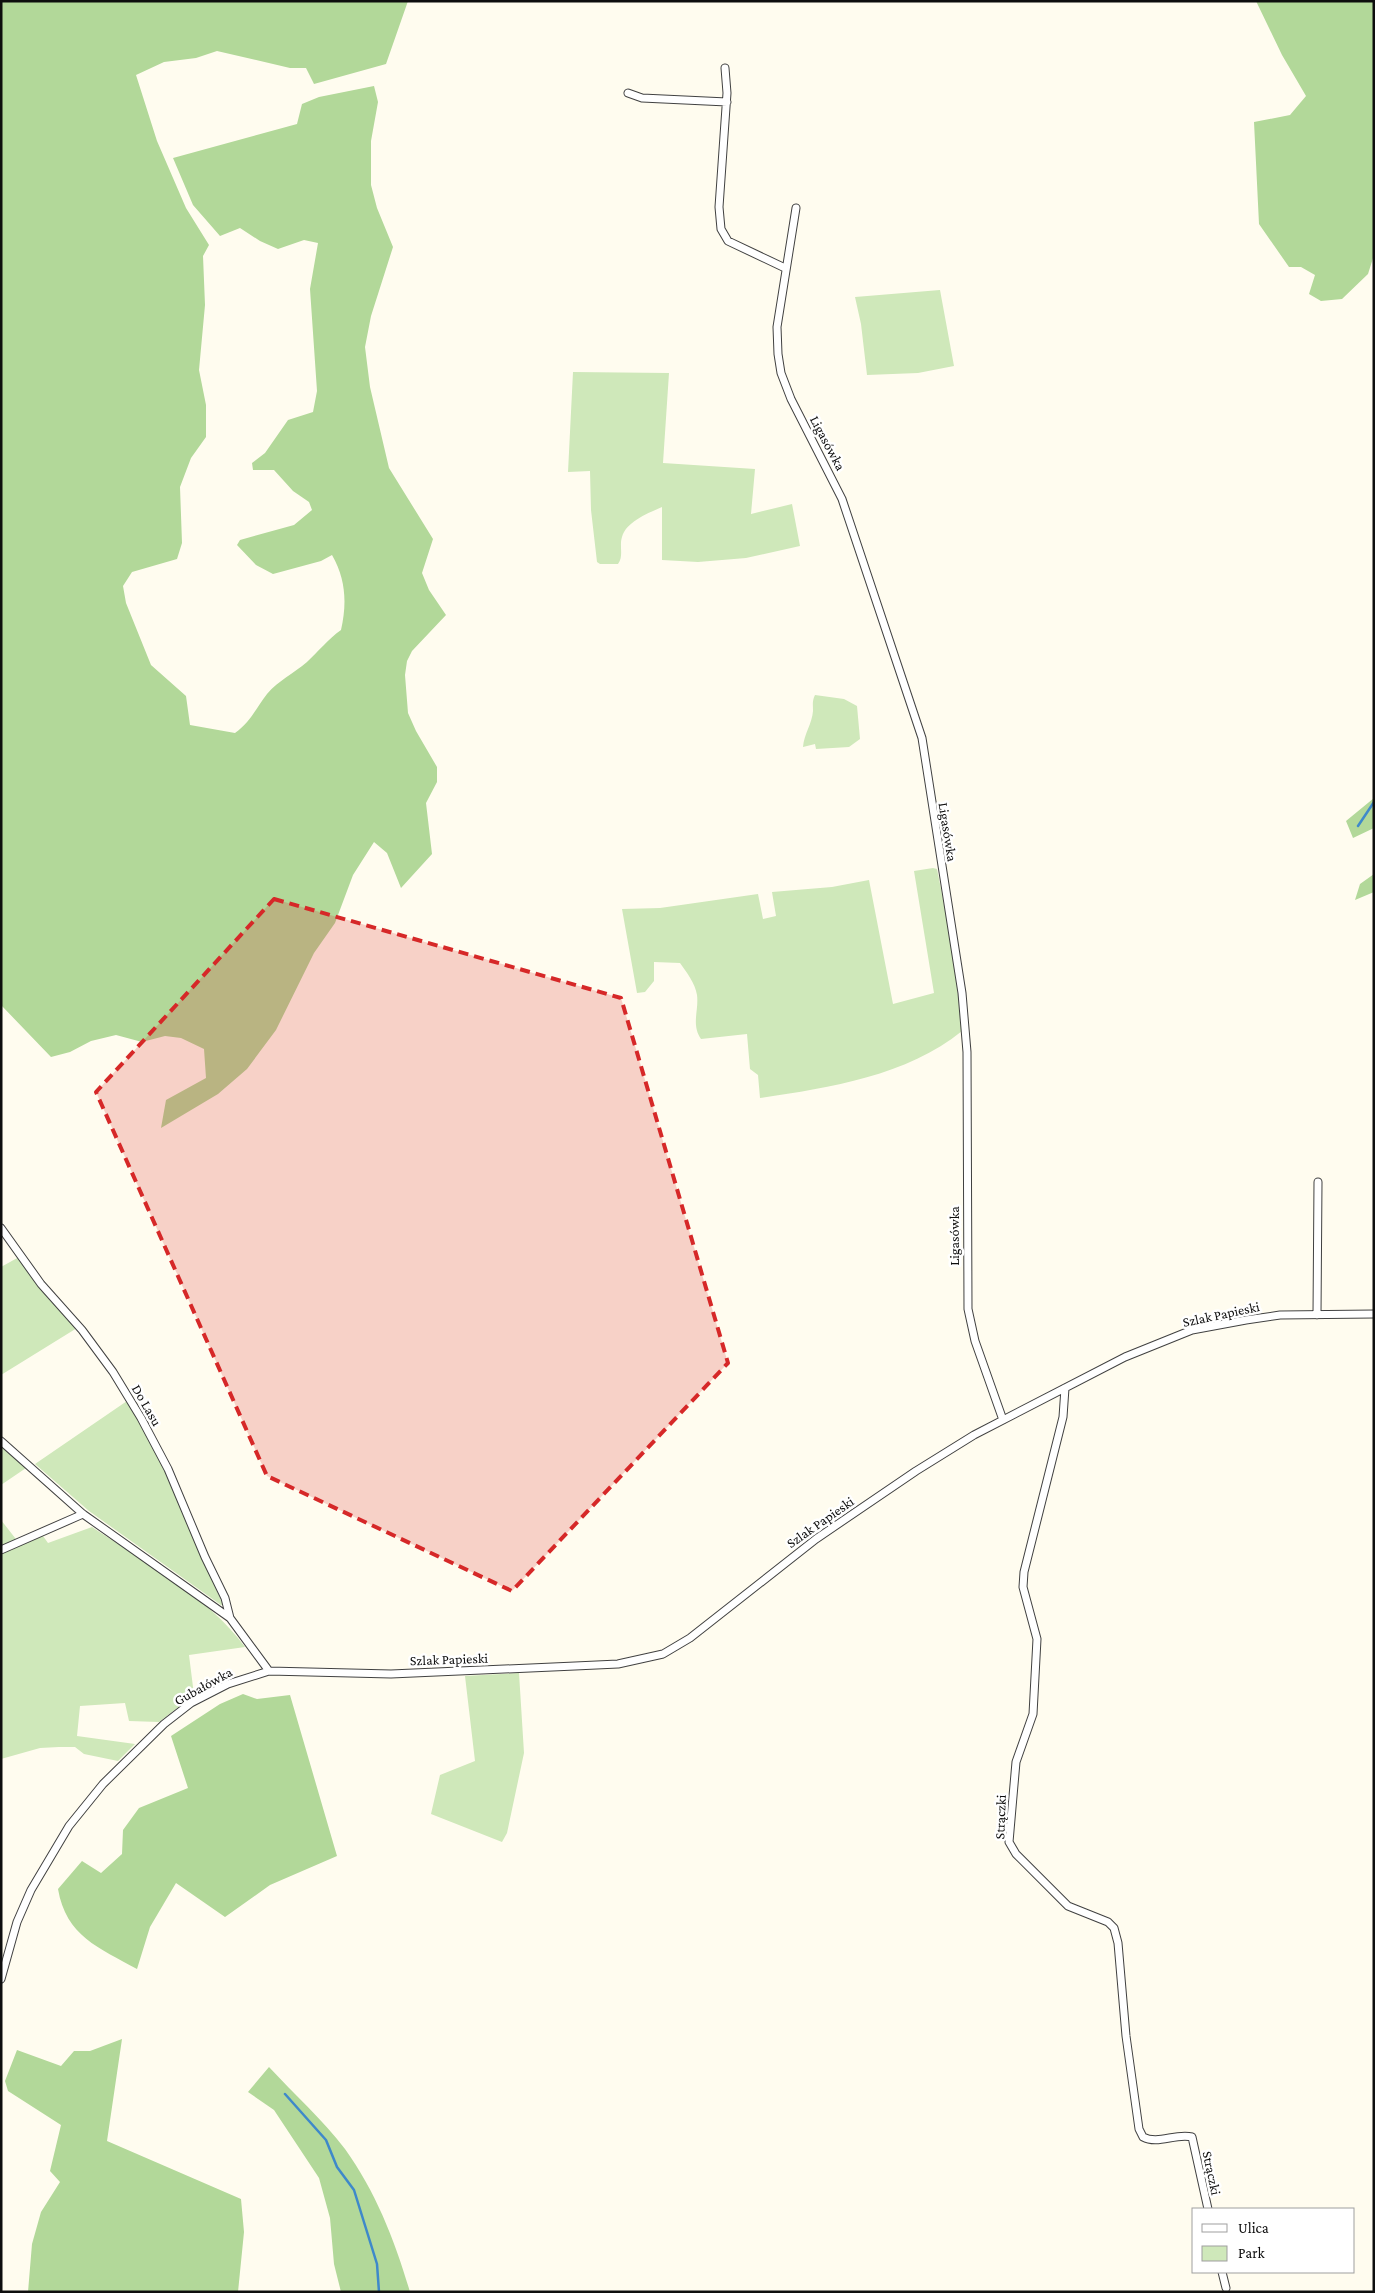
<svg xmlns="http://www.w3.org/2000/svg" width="1375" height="2293" font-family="'Crimson Pro',serif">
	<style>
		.green { fill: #cfe8ba }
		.forest { fill: #b2d899 }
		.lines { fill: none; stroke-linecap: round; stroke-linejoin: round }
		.stream { stroke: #3e89ca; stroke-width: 2.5 }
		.minor-casing { stroke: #414141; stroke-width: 9 }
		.minor { stroke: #fff; stroke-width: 7 }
		.marked { fill: #d62828; fill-opacity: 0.2; stroke: #d62828; stroke-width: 4; stroke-dasharray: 10 6; stroke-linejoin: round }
		.labels { text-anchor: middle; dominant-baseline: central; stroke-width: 5; stroke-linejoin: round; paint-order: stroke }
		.street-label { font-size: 14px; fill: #0e0e0e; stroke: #fff }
	</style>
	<rect width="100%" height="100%" fill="#fffcef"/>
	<path class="green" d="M940 290 954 366 918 373 867 375 861 324 855 297Z
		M573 372 669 373 663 463 755 469 751 514 792 504 800 546 746 558 698 562 662 560V507C648 513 626 522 622 537 619 546 624 556 618 564H600L597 562 591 510 590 471 568 472Z
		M815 695 844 699 857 706 860 739 849 747 816 749 815 744 803 747C804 734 812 724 813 711 813 705 812 701 815 695Z
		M933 868 937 869C948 923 957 977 962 1031 907 1076 828 1088 760 1098L758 1075 750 1069 747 1034 701 1039C691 1024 699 1011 697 995 695 983 687 973 680 963L654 962V981L645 992 637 993 622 909 660 908 758 894 763 919 776 916 772 892 832 887 869 880 893 1004 934 993 914 871Z
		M19 1257 77 1328 1 1375V1267Z
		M127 1401 153 1444 223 1605H221L89 1511 35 1464Z
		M1 1446 26 1468 1 1485Z
		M1 1520 19 1543 1 1548Z
		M92 1527C143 1561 209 1597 245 1647L189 1655 194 1695 159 1722 129 1721 125 1703 80 1706 77 1736 135 1744 118 1761 84 1754 75 1747H59L40 1748 1 1759V1553L43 1536 48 1543Z
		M519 1673 524 1753 507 1833 502 1842 431 1814 440 1775 475 1761 465 1676Z"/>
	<path class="forest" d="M1 1H408L386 64 314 84 306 68H290L217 51 196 58 164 62 136 75 157 141 186 208 209 245 203 256 205 305 199 370 206 405V437L191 458 180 487 182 543 177 559 132 572 123 586 126 603 151 665 186 696 190 725 235 733C250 723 256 708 267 694 279 680 293 674 307 662 318 652 328 639 341 630 347 604 346 579 332 555L321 561 273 574 256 565 237 545 240 540 294 525 312 510 309 502 293 491 274 470H253L252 463 265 453 288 420 313 412 317 391 310 289 318 243 304 240 278 249 260 241 240 228 220 236 193 205 173 158 297 124 302 104 319 97 374 86 378 102 371 141V185L377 208 393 247 371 316 365 347 370 387 389 468 433 539 422 573 429 590 446 615 412 651 407 661 405 675 408 713 416 731 437 767V782L426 803 432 854 401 888 387 853 374 842 353 875 335 923 314 953 276 1030 247 1069 218 1094 161 1128 166 1100 206 1078 204 1049 181 1038 165 1036 142 1042 116 1035 91 1041 70 1052 51 1057 1 1005Z
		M1256 1H1374V255L1368 274 1342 299 1321 301 1309 294 1315 275 1301 267H1289L1259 224 1254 122 1290 115 1306 96 1282 55Z
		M1374 798V828L1353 838 1346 821Z
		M1374 874V892L1355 900 1360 884Z
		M243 1694 257 1699 290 1695 337 1856 270 1885 225 1917 176 1883 150 1927 137 1969C99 1948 66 1936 58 1889L82 1861 101 1873 122 1854 123 1830 139 1808 188 1788 171 1736 220 1704Z
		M122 2039 107 2141 241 2199 244 2232 238 2292H28L32 2244 41 2212 60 2182 50 2171 61 2125 8 2091 5 2081 17 2050 61 2066 74 2051H90Z
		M269 2067C294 2094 323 2120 345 2149 376 2192 395 2241 410 2292H341L334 2264 330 2218 319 2178 274 2110 248 2092Z"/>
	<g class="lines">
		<path class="stream" d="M1358 826 1374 802
			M285 2094 326 2140 337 2167 354 2190 377 2264 379 2292"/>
		<defs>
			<path id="minor" d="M725 68 727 93 719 207 721 229 728 241 785 268
				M628 93 642 98 727 102
				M796 208 777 327 778 354 781 373 791 399 842 499 922 738 962 993 967 1052 968 1309 975 1341 1003 1420
				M1 1228 41 1284 82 1330 113 1372 141 1418 168 1469 205 1557 225 1598 230 1618
				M1317 1315 1318 1182
				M1065 1388 1063 1417 1024 1572 1023 1587 1037 1639 1033 1714 1016 1762 1009 1842 1016 1854 1068 1906 1108 1922 1114 1928 1118 1943 1126 2036 1139 2129 1143 2137C1158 2145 1175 2133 1192 2137L1208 2209
				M1 1441 83 1514 230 1618 269 1671
				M1 1550 83 1514
				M1 1979 17 1922 31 1890 69 1826 103 1784 164 1724 191 1703 228 1684 269 1671 391 1674 575 1666 618 1664 663 1654 690 1638 816 1539 916 1471 974 1435 1125 1357 1192 1330 1246 1320 1280 1315 1374 1314
				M1222 2272 1226 2288"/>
		</defs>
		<use href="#minor" class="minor-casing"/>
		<use href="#minor" class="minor"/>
	</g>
	<path class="marked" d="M274 899 621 998 728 1363 512 1591 267 1476 96 1092Z"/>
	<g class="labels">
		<g class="street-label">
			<text transform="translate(828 443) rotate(62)">Ligasówka</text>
			<text transform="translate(948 832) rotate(81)">Ligasówka</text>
			<text transform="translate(954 1236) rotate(-90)">Ligasówka</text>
			<text transform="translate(1221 1314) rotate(-12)">Szlak Papieski</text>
			<text transform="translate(147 1405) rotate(60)">Do Lasu</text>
			<text transform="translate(820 1522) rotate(-35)">Szlak Papieski</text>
			<text transform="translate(449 1659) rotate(-2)">Szlak Papieski</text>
			<text transform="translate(203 1686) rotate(-29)">Gubałówka</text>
			<text transform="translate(1000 1817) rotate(-88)">Strączki</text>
			<text transform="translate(1212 2173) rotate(78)">Strączki</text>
		</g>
	</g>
	<rect width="1375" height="2293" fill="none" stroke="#0e0e0e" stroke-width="5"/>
	<rect x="1192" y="2208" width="162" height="65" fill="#ffffff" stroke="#9f9f9f"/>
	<rect x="1202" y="2224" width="25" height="8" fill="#ffffff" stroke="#9f9f9f"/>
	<text x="1238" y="2233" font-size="15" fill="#0e0e0e">Ulica</text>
	<rect x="1202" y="2246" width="25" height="15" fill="#cfe8ba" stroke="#9f9f9f"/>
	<text x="1238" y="2258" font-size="15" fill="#0e0e0e">Park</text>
</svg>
